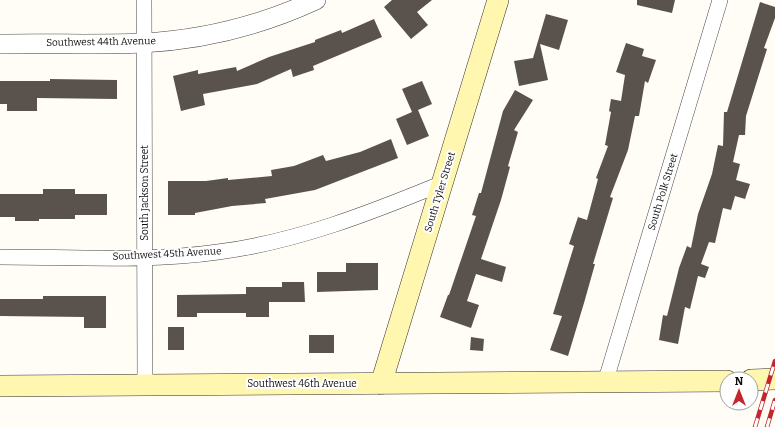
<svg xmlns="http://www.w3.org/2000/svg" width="775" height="427" font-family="Bitter,serif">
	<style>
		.building { fill: #5a524d }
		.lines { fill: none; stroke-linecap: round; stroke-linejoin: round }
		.minor-casing { stroke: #444; stroke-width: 16 }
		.tertiary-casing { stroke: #444; stroke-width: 20 }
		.secondary-casing { stroke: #333; stroke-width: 22 }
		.minor { stroke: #fff; stroke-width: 15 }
		.tertiary { stroke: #fff; stroke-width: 19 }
		.secondary { stroke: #fff6b0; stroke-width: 21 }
		.rail-casing { stroke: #c4262e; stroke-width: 4.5 }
		.rail { stroke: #fff; stroke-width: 3; stroke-dasharray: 9; stroke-linecap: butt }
		.labels { text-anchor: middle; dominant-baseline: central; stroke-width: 4; stroke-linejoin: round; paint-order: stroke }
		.street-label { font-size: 10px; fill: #111; stroke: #fff }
	</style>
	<rect width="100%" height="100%" fill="#fffdf5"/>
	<path class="building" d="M392 0H432L417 12 428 25 411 39 384 7Z
		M637 0H675L672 13 637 5Z
		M760 2 775 7V18L764 48 767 49 746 116 745 135H739L733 162 740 164 736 180 750 184 745 199 735 196 731 210 723 208 715 243 709 242 701 264 709 267 705 278 698 276 690 309 685 307 678 344 659 340 663 315 667 316 679 268 687 246 691 248 698 214 712 174 718 145 723 146 724 112H727Z
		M546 14 568 20 559 50 540 44 548 80 519 86 514 61 533 58Z
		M374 19 382 37 313 66 314 70 293 77 291 69 257 84 203 94 205 105 181 111 173 76 198 70V74L236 67 237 71 269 57 315 42V40L341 30 342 33Z
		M626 43 644 49 642 56 656 60 648 83 645 81 639 116H635L628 150 610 197 613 198 593 264H595L584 303 568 356 550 350 562 316 553 314 574 246 569 244 578 217 587 220 598 179 596 178 608 146 605 145 611 112 609 111 611 99 621 101 625 75 616 72Z
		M50 79 117 80V99L37 98V111H7V104H0V81H50Z
		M422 81 432 104 418 110 429 136 407 145 396 119 412 112 402 89Z
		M515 90 533 100 514 130 518 132 508 166 510 167 501 200 481 259 506 267 502 282 476 274 467 301 479 305 471 328 440 317 448 295H449L476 216 472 215 479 193H481L503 111Z
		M391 139 398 158 315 190 265 199 266 203 232 206 195 213V215H168V181H206L228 178V180L272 176 271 170 294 166 323 155 326 161 360 152Z
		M43 189H75V194H107V215H75V219H39V221H15V217H0V194H43Z
		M346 263H378V290L317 292V272H346Z
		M282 282H304L305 302H269V317H246V313H197V317H177V295L246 294V287H282Z
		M43 296H106V328H84V317L0 316V299H43Z
		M168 327H184V350H168Z
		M309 335H334V353H309Z
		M471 337 484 339 483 351 470 350Z"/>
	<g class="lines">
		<defs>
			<path id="minor" d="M144 0 145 386
				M0 257C70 257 149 262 218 252 296 242 370 213 443 183
				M605 383 720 0"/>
			<path id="tertiary" d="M0 44C48 43 96 45 143 43 202 40 262 25 316 0"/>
			<path id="secondary" d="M751 380 775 379
				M381 384 498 0
				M0 386 727 381"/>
		</defs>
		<use href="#minor" class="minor-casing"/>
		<use href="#tertiary" class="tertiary-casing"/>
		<use href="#secondary" class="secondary-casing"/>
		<use href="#minor" class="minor"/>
		<use href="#tertiary" class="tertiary"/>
		<use href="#secondary" class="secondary"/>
		<defs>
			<path id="rail" d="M755 427 775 361
				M767 427 775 400"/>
		</defs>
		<use href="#rail" class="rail-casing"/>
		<use href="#rail" class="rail"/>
	</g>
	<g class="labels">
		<g class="street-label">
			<text transform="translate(101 42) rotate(-1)">Southwest 44th Avenue</text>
			<text transform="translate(440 192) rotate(-73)">South Tyler Street</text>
			<text transform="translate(663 192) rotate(-73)">South Polk Street</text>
			<text transform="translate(145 193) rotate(-90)">South Jackson Street</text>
			<text transform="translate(167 254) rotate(-3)">Southwest 45th Avenue</text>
			<text x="302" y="384">Southwest 46th Avenue</text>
		</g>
	</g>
	<g transform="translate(739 391)"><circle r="19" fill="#ffffff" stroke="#a0a0a0"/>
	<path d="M0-3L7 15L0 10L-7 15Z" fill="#c4262e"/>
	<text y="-6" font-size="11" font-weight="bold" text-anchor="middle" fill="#111111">N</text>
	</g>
</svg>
